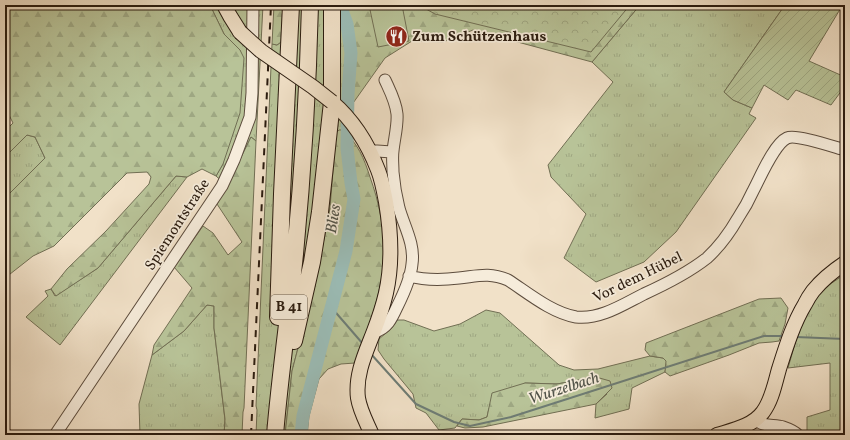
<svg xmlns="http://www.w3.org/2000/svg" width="850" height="440" font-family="Vollkorn,serif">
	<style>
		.grass { fill: url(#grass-tufts); stroke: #716f54 }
		.forest { fill: url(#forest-firs); stroke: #716f54 }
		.park { fill: url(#park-crowns); stroke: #716f54 }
		.garden { fill: url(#garden-furrows); stroke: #716f54 }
		.pitch { fill: #b8c398; stroke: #716f54 }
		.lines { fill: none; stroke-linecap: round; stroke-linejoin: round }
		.stream { stroke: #6e7c74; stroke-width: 2 }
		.river { stroke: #9bbdb7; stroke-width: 13 }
		.minor-casing { stroke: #5c4c3d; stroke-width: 13 }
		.major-casing { stroke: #2a1b0f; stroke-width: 16 }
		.highway-casing { stroke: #2a1b0f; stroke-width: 18 }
		.minor { stroke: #f6ecdb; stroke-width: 11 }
		.major { stroke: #f1e1c8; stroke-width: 14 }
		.highway { stroke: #f1e1c8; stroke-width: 16 }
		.rail { stroke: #2a1b0f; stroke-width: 2; stroke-dasharray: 7 7; stroke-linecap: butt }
		.major-bridge-casing { stroke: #2a1b0f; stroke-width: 16; stroke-linecap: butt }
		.major-bridge { stroke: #f1e1c8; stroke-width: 14 }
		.labels { text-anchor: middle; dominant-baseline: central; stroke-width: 3.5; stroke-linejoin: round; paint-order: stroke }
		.shield { fill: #f6ecdb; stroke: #675a4c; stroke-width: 1 }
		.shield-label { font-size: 14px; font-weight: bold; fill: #2a1b0f }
		.poi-label { font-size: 15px; font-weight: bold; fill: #2a1b0f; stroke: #f6ecdb; text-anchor: start }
		.street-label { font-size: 15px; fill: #2a1b0f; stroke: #f6ecdb }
		.water-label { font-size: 16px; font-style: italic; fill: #52544a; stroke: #f6ecdb }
	</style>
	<defs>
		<pattern id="grass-tufts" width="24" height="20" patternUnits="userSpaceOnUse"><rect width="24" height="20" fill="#b8c398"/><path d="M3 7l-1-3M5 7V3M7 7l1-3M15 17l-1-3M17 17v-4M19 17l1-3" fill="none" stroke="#9ea782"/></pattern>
		<pattern id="forest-firs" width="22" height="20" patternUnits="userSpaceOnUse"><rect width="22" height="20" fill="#b8c398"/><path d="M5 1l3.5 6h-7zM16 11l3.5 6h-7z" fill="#9ea782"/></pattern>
		<pattern id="park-crowns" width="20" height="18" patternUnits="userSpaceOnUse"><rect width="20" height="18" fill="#b8c398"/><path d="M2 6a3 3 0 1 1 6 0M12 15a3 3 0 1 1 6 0" fill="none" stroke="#9ea782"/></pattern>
		<pattern id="garden-furrows" width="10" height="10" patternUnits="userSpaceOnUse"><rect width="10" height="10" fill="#b8c398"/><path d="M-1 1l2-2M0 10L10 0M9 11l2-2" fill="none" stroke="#9ea782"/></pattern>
	</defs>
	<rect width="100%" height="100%" fill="#f1e1c8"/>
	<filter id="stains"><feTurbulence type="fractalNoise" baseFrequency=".005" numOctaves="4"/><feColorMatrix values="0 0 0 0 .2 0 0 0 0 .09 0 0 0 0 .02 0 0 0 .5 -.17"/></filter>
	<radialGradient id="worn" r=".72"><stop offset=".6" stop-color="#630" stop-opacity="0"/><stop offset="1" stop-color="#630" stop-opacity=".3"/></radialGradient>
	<path class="grass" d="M210 5H263L256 141 251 137 227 186 216 176 223 164 240 50 224 34Z
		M283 5H342L345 24 347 49 345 88 346 100 351 106 345 129 350 137 343 130 336 134 330 208 317 275 292 371 285 435H256L257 410 256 406 272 44 277 45 281 42Z
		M640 5H785L724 92 733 100 752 108 749 114 756 118 676 232 644 262 596 282 564 258 586 214 551 177 548 165 613 82 592 62Z
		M27 135 35 137 45 158 5 198V157Z
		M176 176 187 177 60 345 26 317 48 296 45 291 51 289 55 296 98 268Z
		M845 274V435H807V417L830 410V363L788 368 800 326 811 306 823 289Z
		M207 305 214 306V328L225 420 224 435H140L139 404 152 355 184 331Z
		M486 310 500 313 559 365 574 370 598 369 650 356 663 358 667 361 665 372 632 388 629 409 595 418 596 404 607 394 596 377 557 384 525 383 489 408 487 417 479 420 462 419 455 428 439 430 426 413 416 408 413 394 384 359 378 350 379 339 392 328 397 320H404L434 331 460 324Z"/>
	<path class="forest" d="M5 5H210L224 34 240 50 244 58 240 113 223 164 216 176 202 169 187 177 176 176 98 268 56 296 51 289 67 269 106 231 149 184 151 177 147 172 127 173 54 246 33 256 5 278V198L45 158 35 137 27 135 5 157V131L13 123 5 107Z
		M274 5H283L281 42 277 45 272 44Z
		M342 5H640L592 62 473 30 443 42 412 41 385 58 351 106 346 100 345 88 347 49 345 24Z
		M339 130H343C358 144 364 158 370 177 379 202 385 230 384 257 382 294 368 329 355 363L341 364 328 369 319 379 309 416 307 435H285L292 371 317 275 330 208 336 133Z
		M251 137 256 141 244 408 243 412 242 435H224L225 419 214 328V306L207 305 184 331 152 355 154 345 192 288 174 267 203 226 213 233 228 255 242 242 217 204 227 186Z
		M781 298 788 308 785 324 779 341 772 342 759 343 729 355 670 376 665 372 666 361 663 358 650 356 645 350 646 343 759 299Z
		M596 377 610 381 612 388 596 404 483 427 465 428 457 426 462 419 479 420 487 417 492 393 525 383 557 384Z"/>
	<path class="park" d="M419 5H630L591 52 435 14Z"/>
	<path class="garden" d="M785 5H845V7L842 6 809 61 845 77V86L831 105 796 90 788 100 764 85 752 108 733 100 724 92Z"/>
	<path class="pitch" d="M369 5H402L409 41 378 47Z"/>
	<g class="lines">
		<path class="stream" d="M331 307 363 344
			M796 337 845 339
			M371 354 416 404 454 422 470 426 511 417 764 336H784"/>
		<path class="river" d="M301 435 303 416 346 251 354 199 351 183 347 148 348 94 351 53 347 24 340 5"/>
		<defs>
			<path id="minor" d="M370 151H377L392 152
				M409 276C424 280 443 280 459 278 478 276 489 272 508 280 528 293 552 313 576 317 600 320 624 304 644 294 666 284 688 273 707 258 720 246 730 232 738 218 744 209 749 200 753 191 760 178 774 144 787 138 796 134 834 147 845 150
				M374 332C387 329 392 318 397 307 403 295 411 276 412 264 415 244 404 226 399 208 396 196 394 184 393 172 393 165 392 157 393 151 394 140 398 125 397 114 396 102 390 91 385 80
				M756 419C763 428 774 424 783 427 789 429 794 431 798 435
				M5 433 6 435
				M55 435 222 186 234 160 250 117 252 93 253 5"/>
			<path id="major" d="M224 5 230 16 240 32
				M332 102C353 120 368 144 378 170 382 180 384 191 386 202 391 232 393 262 386 293 383 306 379 318 374 331 366 352 355 374 358 398 360 411 367 423 372 435
				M717 435C733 430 753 426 763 412 772 400 775 383 779 369 786 347 793 324 805 304 807 300 810 295 813 291 822 280 833 271 845 263"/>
			<path id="highway" d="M278 317 282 194 291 5
				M294 341 312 262 320 212 332 102V5
				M275 435C280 374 289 314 295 254 303 171 308 88 310 5"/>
		</defs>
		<use href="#minor" class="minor-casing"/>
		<use href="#major" class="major-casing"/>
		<use href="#highway" class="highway-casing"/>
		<use href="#minor" class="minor"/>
		<use href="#major" class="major"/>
		<use href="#highway" class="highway"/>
		<path class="rail" d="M251 435 271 5"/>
		<defs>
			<path id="major-bridge" d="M240 32 261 51 313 87 332 102"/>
		</defs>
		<use href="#major-bridge" class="major-bridge-casing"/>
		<use href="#major-bridge" class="major-bridge"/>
	</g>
	<defs>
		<symbol id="restaurant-disc" viewBox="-11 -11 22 22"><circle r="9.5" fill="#8f2418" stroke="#f6ecdb"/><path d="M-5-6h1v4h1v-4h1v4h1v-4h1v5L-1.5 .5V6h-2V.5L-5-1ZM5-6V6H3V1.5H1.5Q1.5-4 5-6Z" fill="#fff"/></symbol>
	</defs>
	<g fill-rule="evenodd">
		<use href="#restaurant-disc" x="384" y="24" width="25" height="25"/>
	</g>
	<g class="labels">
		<rect class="shield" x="271" y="295" width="36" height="24" rx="3"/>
		<g class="shield-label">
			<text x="289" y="307">B 41</text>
		</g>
		<g class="poi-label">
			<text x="412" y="37">Zum Schützenhaus</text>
		</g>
		<g class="street-label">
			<text transform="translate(178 225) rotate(-57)">Spiemontstraße</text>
			<text transform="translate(638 278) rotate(-26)">Vor dem Hübel</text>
		</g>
		<g class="water-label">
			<text transform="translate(334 219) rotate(-81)">Blies</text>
			<text transform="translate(564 389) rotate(-18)">Wurzelbach</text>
		</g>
	</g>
	<rect width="850" height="440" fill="none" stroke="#f1e1c8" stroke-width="20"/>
	<rect x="6" y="6" width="838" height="428" fill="none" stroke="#2a1b0f" stroke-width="2"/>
	<rect x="10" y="10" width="830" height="420" fill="none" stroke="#2a1b0f"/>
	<rect width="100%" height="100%" filter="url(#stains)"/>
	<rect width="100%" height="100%" fill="url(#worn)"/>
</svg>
